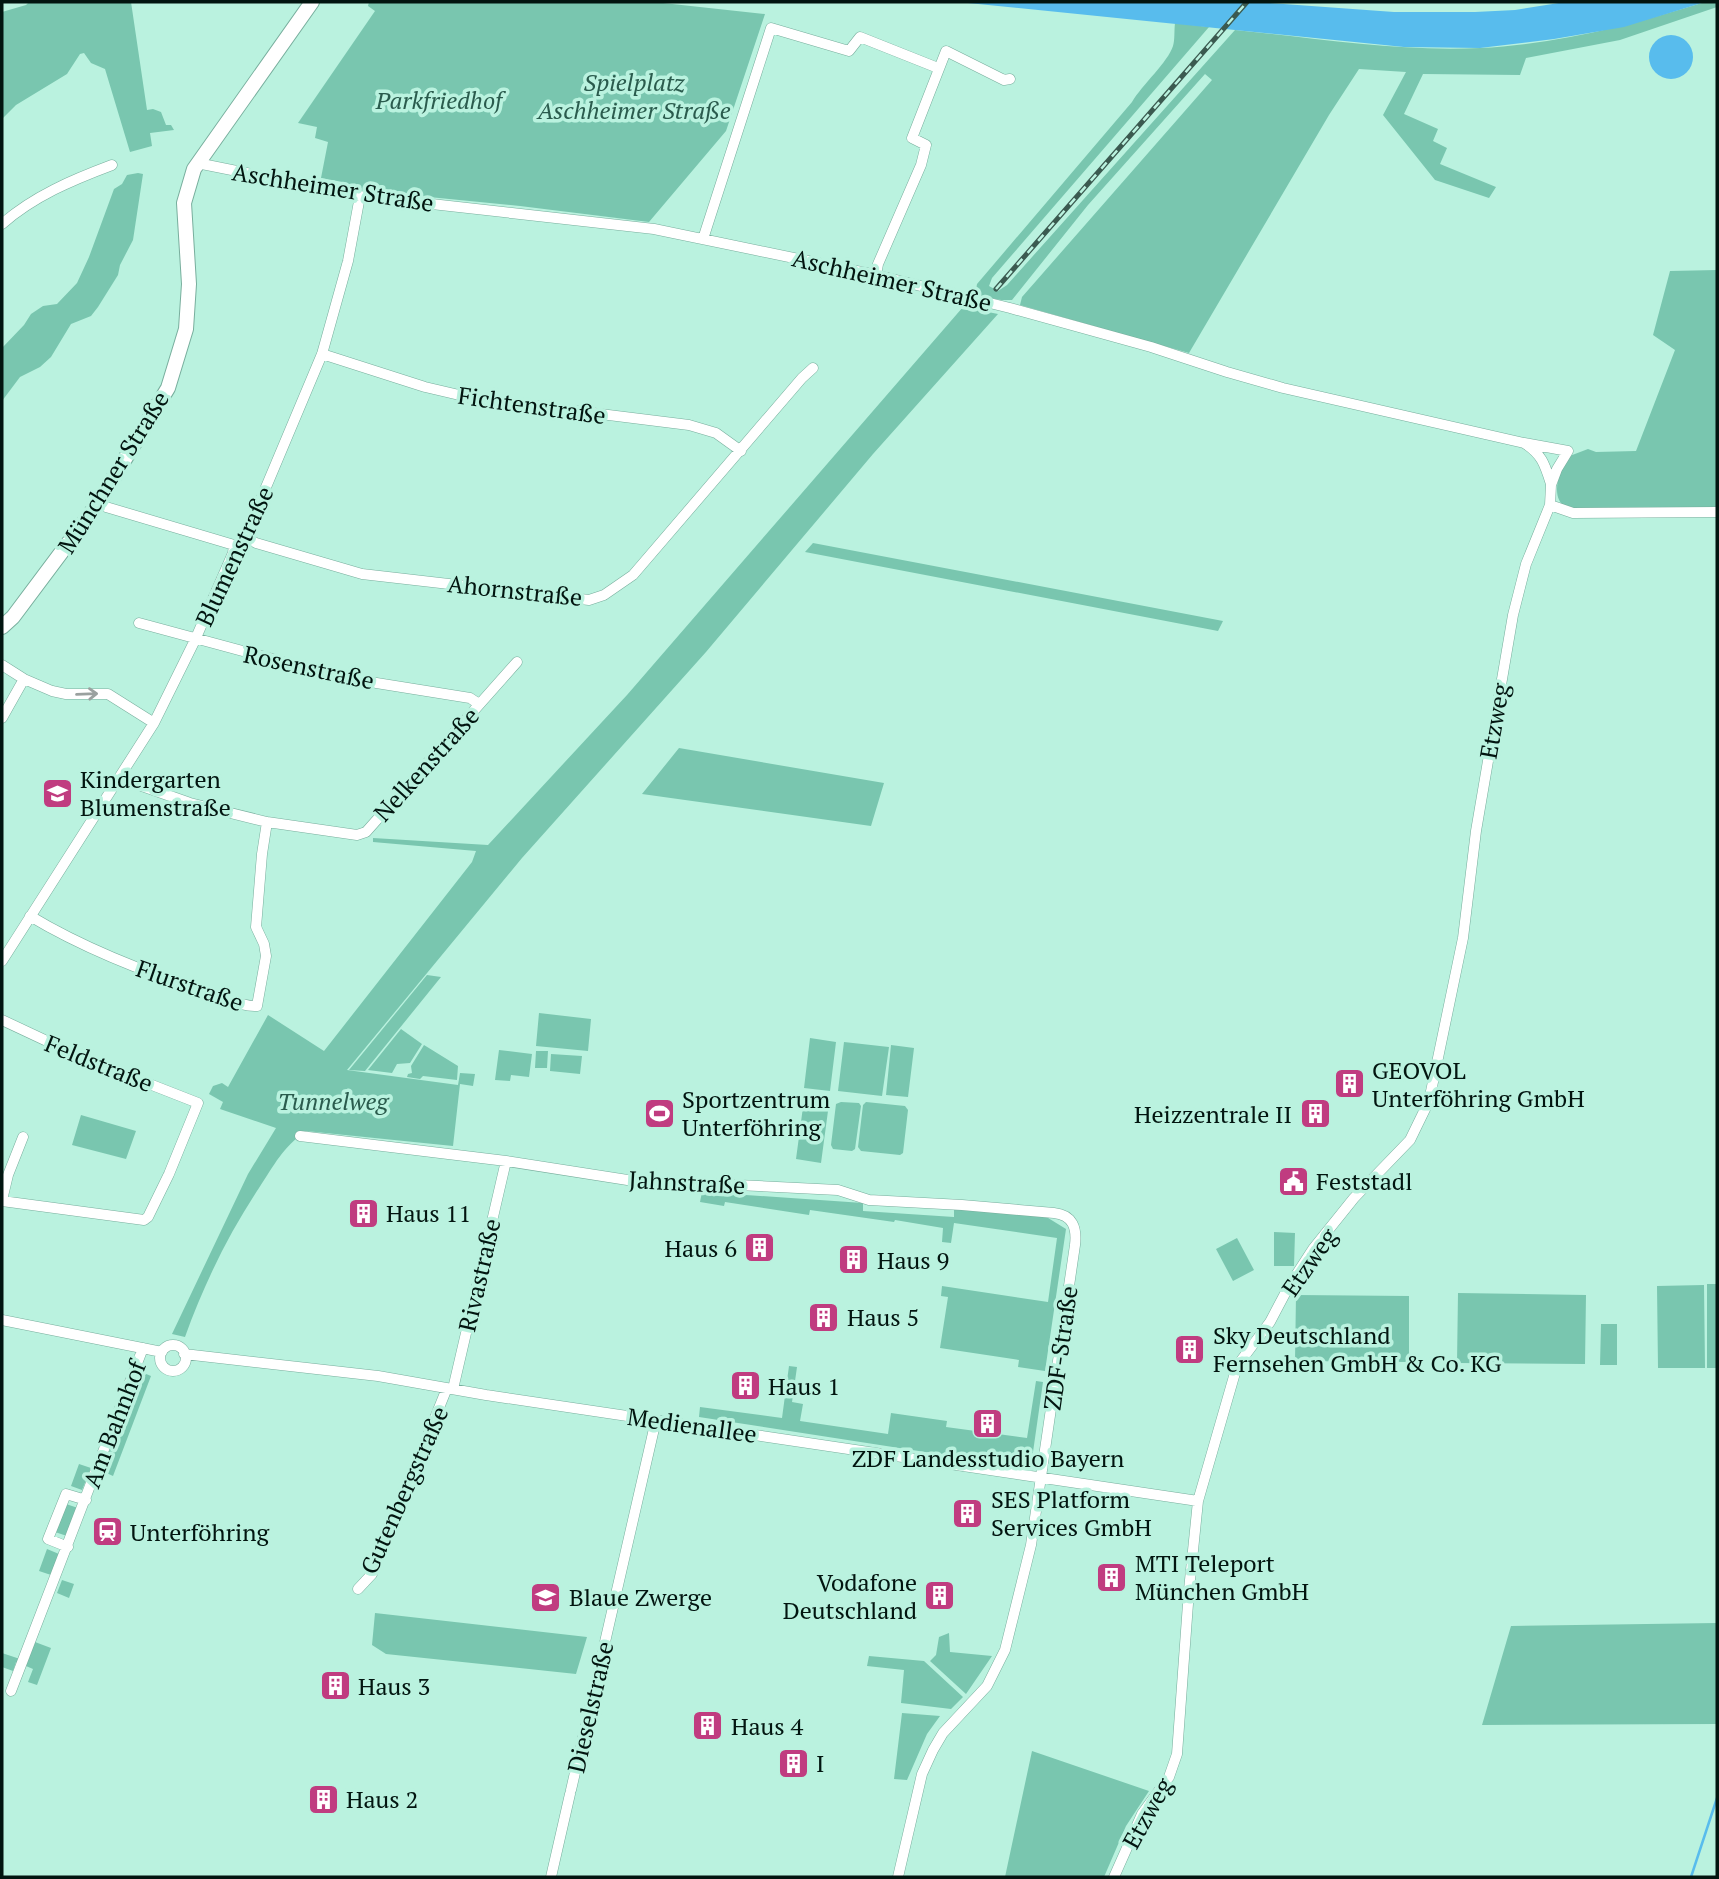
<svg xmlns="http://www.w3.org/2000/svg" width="1719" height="1879" font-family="'PT Serif',serif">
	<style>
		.green { fill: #79c6af }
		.water { fill: #58bced }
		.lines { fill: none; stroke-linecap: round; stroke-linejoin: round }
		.stream { stroke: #58bced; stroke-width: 2.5 }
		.street-casing { stroke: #78ae9d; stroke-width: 11 }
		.secondary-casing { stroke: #78ae9d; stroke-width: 16 }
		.street { stroke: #fff; stroke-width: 10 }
		.secondary { stroke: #fff; stroke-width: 14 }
		.rail-casing { stroke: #3b5a50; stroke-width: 5 }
		.rail { stroke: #baf2df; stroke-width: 2.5; stroke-dasharray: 8; stroke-linecap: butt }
		.oneway { stroke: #9aa19f }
		.labels { text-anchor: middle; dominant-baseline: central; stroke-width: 7; stroke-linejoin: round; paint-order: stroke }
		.park-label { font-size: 24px; font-style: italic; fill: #2a5b4d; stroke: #baf2df }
		.street-label { font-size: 24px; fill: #021510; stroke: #baf2df }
		.poi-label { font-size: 24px; fill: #021510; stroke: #baf2df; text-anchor: start }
	</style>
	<rect width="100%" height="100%" fill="#baf2df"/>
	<path class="green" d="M29 2H131L147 110 153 109 161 112 166 125H171L174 130 150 133 152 146 130 152 105 69 91 63 84 53 80 54 67 74 16 105 2 119V12L26 5Z
		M369 2H654L765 14 726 131 649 222 520 206 348 189V183L321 178 328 142 315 138 317 127 298 123 375 11 368 6Z
		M1705 2H1717V7L1620 40 1526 58 1520 75 1423 74 1404 114 1438 129 1433 141 1447 148 1440 164 1496 187 1489 198 1435 180 1383 115 1406 72 1359 69 1329 115 1189 353 1020 305 1022 297 1212 80 1205 74 1088 205 1012 300H1001L975 295 977 284 1132 102C1142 85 1168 62 1173 46 1175 40 1174 31 1175 23L1209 27 992 278 989 286 998 291 1007 285 1235 30C1316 38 1399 52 1480 48 1557 44 1632 25 1705 2Z
		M138 173 143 174 133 240 120 265 118 275 98 307 91 316 71 324 51 357 40 367 20 377 2 401V348L24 325 31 314 43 306 57 304 77 283 89 257 114 189 122 184 127 175Z
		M1717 270V509H1568C1548 498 1560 472 1567 457L1588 449 1596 452 1636 451 1675 350 1653 335 1670 271Z
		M963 307 998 314 873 454 706 652 522 858 347 1070 458 1085 460 1073 475 1074 473 1086 460 1084 453 1146 306 1131C282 1148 275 1164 259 1188 228 1235 204 1284 185 1337L172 1334 248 1174 276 1128 220 1109 223 1102 209 1094 213 1086 222 1083 228 1087 268 1015 324 1051 472 862 476 851 373 842V838L488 845 627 695Z
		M813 543 1223 621 1218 631 805 552Z
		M679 748 884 783 871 826 642 794Z
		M427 975 441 977 365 1071 349 1070Z
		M539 1013 591 1019 588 1051 536 1046Z
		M401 1029 422 1044 410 1063 397 1064 392 1073 368 1070Z
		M810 1038 836 1042 830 1091 804 1088Z
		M844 1042 889 1047 882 1096 838 1091Z
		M424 1045 458 1066 457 1080 423 1076 420 1079 407 1077 408 1074 412 1073 411 1066Z
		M891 1045 914 1048 908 1097 886 1095Z
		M499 1050 532 1054 529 1077 511 1075 510 1081 495 1080Z
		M536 1051H548L547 1068H535Z
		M551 1054 582 1056 580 1074 550 1071Z
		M841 1102 859 1103 861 1106 855 1149 852 1151 833 1149 831 1145 836 1104Z
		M866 1102 905 1106 908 1110 903 1153 900 1155 861 1151 858 1147 863 1105Z
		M803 1107 828 1111 821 1163 796 1159Z
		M81 1115 136 1131 126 1159 72 1145Z
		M702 1192 863 1203V1211L954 1217V1208L1040 1213 1066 1229 1045 1371 1018 1367 1019 1360 940 1348 948 1297 941 1296 942 1286 1048 1302 1057 1238 954 1223 951 1243 942 1242 943 1228 895 1220 894 1222 810 1210 809 1215 725 1202 724 1206 700 1202Z
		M1274 1232 1295 1233 1294 1266H1274Z
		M1237 1238 1254 1270 1233 1281 1216 1249Z
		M1707 1284H1717V1368H1707Z
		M1704 1285 1705 1368H1658L1657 1286Z
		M1458 1293 1586 1295 1585 1364 1457 1363Z
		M1296 1295 1409 1296V1362L1295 1361Z
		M1601 1324H1617V1365H1600Z
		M789 1366 797 1367 792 1402 803 1404 800 1421 888 1434 891 1413 947 1421 946 1427 1027 1438 1036 1381 1043 1382 1032 1459 1024 1463 938 1454 699 1417 700 1407 782 1418Z
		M139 1371 151 1376 113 1476 102 1471Z
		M79 1464 91 1468 82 1490 71 1486Z
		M66 1504 78 1508 67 1536 55 1532Z
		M47 1549 59 1554 51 1575 39 1571Z
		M62 1580 74 1584 69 1598 57 1593Z
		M375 1613 587 1637 576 1674 386 1654 372 1645Z
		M1717 1623V1724L1482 1725 1511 1626Z
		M949 1633 950 1652 992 1656 966 1694 930 1661 936 1655 939 1637Z
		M35 1642 51 1648 37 1685 28 1682 33 1669 26 1666Z
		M2 1653 20 1659 19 1663 16 1662 13 1671 2 1667Z
		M869 1656 924 1661 963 1697 951 1709 901 1703 904 1670 867 1666Z
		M902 1713 940 1716 927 1734 907 1780 894 1779Z
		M1032 1751 1149 1791 1126 1826 1104 1877H1005Z"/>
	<path class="water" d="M958 2H1257L1394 12H1475L1515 10 1565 2H1705L1624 27 1554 39 1480 48 1404 47Z
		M1649 57a22 22 0 1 1 44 0a22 22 0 1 1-44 0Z"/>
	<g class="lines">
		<path class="stream" d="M1691 1877 1717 1798"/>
		<defs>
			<path id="street" d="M197 163 360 196 654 229 876 275 1010 308 1151 347 1227 372 1283 388 1524 443C1542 454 1545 465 1551 484
				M2 224C34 196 72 180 112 165
				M703 239 771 28 849 51 860 37 938 68
				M876 275 878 264 921 165 926 145 912 138 946 51 1004 80 1010 79
				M322 354 425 387 472 398 689 425 716 433 741 451
				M99 502 106 507 234 545
				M1550 505 1573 513 1717 512
				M247 538 256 543 362 574 589 600 604 595 633 575 802 378 813 368
				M247 538 248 530 322 354 348 261 360 196
				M139 623 339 677 470 698 479 704
				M2 665 24 679 52 691 66 694H108L154 723
				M2 718 24 679
				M119 778 190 803 267 822 357 835 366 832 374 823 517 662
				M30 916C88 951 152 975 215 995 228 999 243 1007 257 1006L266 956 264 944 256 927 262 854 267 822
				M2 961 154 723 195 640 233 553 234 545
				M2 1020 83 1058 198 1103 169 1174 148 1217 144 1220 2 1201
				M300 1136 506 1161 653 1184H716L838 1190 869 1200 962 1205 1054 1213C1073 1215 1077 1228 1075 1245L1031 1545 1005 1650 987 1686 943 1733 933 1750 922 1774 898 1877
				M2 1200 8 1175 23 1137
				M2 1320 162 1352
				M160 1358a13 13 0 1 1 26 0a13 13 0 1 1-26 0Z
				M184 1354 378 1376 486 1395 1198 1501
				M453 1389 506 1161
				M68 1547 48 1539 66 1494 86 1500
				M358 1589 372 1574 447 1388
				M11 1691 143 1348
				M571 1790 656 1420
				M551 1877 570 1794
				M1114 1877 1142 1814 1169 1777 1177 1754 1189 1590 1198 1501 1237 1366 1270 1322 1289 1286 1313 1249 1354 1198 1410 1140 1429 1101 1463 938 1476 831 1513 615 1526 564 1550 505 1551 485 1557 469 1568 451 1524 443"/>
			<path id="secondary" d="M2 627 13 617 99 502 168 388 186 329 189 284 184 203 194 169 312 2"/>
		</defs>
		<use href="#street" class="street-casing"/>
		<use href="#secondary" class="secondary-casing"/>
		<use href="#street" class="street"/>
		<use href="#secondary" class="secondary"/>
		<defs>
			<path id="rail" d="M996 289 1247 2"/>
		</defs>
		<use href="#rail" class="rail-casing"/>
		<use href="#rail" class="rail"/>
	</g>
	<defs><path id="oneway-shaft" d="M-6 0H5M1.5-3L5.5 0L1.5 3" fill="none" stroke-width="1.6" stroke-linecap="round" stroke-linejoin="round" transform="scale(1.75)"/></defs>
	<use class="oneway" href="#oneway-shaft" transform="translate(87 694) rotate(-2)"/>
	<defs>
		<symbol id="school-square" viewBox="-11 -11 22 22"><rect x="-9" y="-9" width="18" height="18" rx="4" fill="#c03c80" stroke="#baf2df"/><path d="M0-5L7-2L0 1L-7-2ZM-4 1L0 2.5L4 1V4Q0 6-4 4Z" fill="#fff"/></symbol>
		<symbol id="building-square" viewBox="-11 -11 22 22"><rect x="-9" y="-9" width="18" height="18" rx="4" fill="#c03c80" stroke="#baf2df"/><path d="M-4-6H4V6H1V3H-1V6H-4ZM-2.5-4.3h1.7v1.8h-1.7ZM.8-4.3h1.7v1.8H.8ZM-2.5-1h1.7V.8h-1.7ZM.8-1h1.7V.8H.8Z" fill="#fff"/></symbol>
		<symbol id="stadium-square" viewBox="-11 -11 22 22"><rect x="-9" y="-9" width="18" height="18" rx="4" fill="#c03c80" stroke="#baf2df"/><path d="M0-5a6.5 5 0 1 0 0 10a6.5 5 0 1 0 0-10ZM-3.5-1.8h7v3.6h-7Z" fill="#fff"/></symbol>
		<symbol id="civic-square" viewBox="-11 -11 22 22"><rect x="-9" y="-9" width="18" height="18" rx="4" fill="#c03c80" stroke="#baf2df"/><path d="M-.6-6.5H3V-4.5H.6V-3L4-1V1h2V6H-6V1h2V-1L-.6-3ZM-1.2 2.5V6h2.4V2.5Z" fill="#fff"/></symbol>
		<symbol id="station-square" viewBox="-11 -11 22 22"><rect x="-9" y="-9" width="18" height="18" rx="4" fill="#c03c80" stroke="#baf2df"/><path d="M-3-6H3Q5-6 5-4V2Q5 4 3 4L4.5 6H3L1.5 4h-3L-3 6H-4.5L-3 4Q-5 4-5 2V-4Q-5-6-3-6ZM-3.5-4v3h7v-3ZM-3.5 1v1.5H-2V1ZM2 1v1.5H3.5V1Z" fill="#fff"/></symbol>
	</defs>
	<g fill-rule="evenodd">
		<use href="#school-square" x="40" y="776" width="35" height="35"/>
		<use href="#building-square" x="1332" y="1066" width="35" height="35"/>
		<use href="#stadium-square" x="642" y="1096" width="35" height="35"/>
		<use href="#building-square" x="1298" y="1096" width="35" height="35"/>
		<use href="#civic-square" x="1276" y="1164" width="35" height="35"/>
		<use href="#building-square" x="346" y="1196" width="35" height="35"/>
		<use href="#building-square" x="742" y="1230" width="35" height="35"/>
		<use href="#building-square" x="836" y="1242" width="35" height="35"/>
		<use href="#building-square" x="806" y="1300" width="35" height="35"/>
		<use href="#building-square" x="1172" y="1332" width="35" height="35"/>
		<use href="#building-square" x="728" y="1368" width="35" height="35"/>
		<use href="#building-square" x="970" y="1406" width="35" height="35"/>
		<use href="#building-square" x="950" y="1496" width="35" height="35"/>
		<use href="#station-square" x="90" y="1514" width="35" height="35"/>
		<use href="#building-square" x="1094" y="1560" width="35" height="35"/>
		<use href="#building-square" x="922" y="1578" width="35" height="35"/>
		<use href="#school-square" x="528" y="1580" width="35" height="35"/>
		<use href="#building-square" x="318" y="1668" width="35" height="35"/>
		<use href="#building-square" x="690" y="1708" width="35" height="35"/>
		<use href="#building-square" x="776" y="1746" width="35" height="35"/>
		<use href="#building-square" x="306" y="1782" width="35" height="35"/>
	</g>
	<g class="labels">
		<g class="park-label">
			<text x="634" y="82">Spielplatz<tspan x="634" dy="28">Aschheimer Straße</tspan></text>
			<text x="439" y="100">Parkfriedhof</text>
			<text x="333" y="1101">Tunnelweg</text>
		</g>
		<g class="street-label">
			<text transform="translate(333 187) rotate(9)">Aschheimer Straße</text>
			<text transform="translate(892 280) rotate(13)">Aschheimer Straße</text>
			<text transform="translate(532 405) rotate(8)">Fichtenstraße</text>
			<text transform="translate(113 472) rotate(-58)">Münchner Straße</text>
			<text transform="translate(234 556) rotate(-65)">Blumenstraße</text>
			<text transform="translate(515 590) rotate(6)">Ahornstraße</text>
			<text transform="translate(309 667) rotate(12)">Rosenstraße</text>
			<text transform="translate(1494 721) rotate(-80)">Etzweg</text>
			<text transform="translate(426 764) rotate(-48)">Nelkenstraße</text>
			<text transform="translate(190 985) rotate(19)">Flurstraße</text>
			<text transform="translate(99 1063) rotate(22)">Feldstraße</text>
			<text transform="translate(687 1182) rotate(3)">Jahnstraße</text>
			<text transform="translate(1309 1262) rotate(-55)">Etzweg</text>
			<text transform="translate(479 1275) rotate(-77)">Rivastraße</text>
			<text transform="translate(1060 1348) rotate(-82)">ZDF-Straße</text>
			<text transform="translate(114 1424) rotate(-69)">Am Bahnhof</text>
			<text transform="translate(692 1425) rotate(8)">Medienallee</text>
			<text transform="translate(404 1490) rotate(-66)">Gutenbergstraße</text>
			<text transform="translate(590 1707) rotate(-77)">Dieselstraße</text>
			<text transform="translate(1147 1813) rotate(-61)">Etzweg</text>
		</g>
		<g class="poi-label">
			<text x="80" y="779">Kindergarten<tspan x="80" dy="28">Blumenstraße</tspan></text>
			<text x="1372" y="1070">GEOVOL<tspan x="1372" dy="28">Unterföhring GmbH</tspan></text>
			<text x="682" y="1099">Sportzentrum<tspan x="682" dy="28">Unterföhring</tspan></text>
			<text x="1292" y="1114" text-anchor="end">Heizzentrale II</text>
			<text x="1316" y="1181">Feststadl</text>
			<text x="386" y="1213">Haus 11</text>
			<text x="737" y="1248" text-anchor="end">Haus 6</text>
			<text x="877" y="1260">Haus 9</text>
			<text x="847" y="1317">Haus 5</text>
			<text x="1213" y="1335">Sky Deutschland<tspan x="1213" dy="28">Fernsehen GmbH &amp; Co. KG</tspan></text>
			<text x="768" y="1386">Haus 1</text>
			<text x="988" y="1458" text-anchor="middle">ZDF Landesstudio Bayern</text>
			<text x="991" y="1499">SES Platform<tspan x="991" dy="28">Services GmbH</tspan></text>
			<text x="130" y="1532">Unterföhring</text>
			<text x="1135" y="1563">MTI Teleport<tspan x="1135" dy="28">München GmbH</tspan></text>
			<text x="917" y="1582" text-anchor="end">Vodafone<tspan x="917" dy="28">Deutschland</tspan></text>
			<text x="569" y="1597">Blaue Zwerge</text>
			<text x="358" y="1686">Haus 3</text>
			<text x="731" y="1726">Haus 4</text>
			<text x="816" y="1763">I</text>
			<text x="346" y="1799">Haus 2</text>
		</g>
	</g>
	<rect width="1719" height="1879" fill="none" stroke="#021510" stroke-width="7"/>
</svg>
